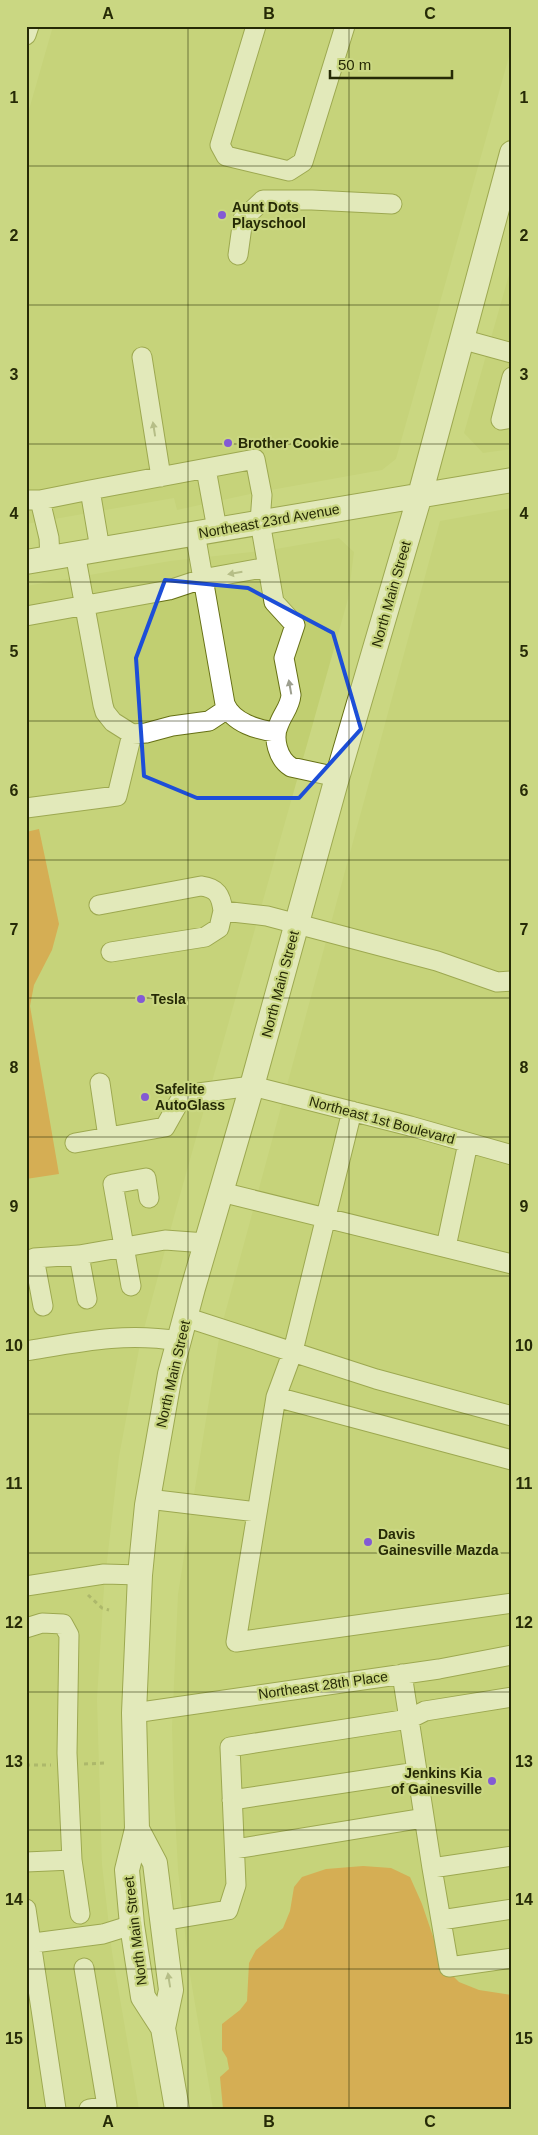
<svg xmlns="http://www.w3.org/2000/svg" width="538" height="2135" font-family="Arial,sans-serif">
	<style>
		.built { fill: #c1cf71 }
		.forest { fill: #e37c1e }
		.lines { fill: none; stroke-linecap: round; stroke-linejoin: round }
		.minor-casing { stroke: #667015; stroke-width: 21 }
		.major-casing { stroke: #667015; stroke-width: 26 }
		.path { stroke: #899251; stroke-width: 3; stroke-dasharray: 4 4; stroke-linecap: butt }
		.minor { stroke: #fff; stroke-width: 19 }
		.major { stroke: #fff; stroke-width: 24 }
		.oneway { fill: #9d9f8f }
		.marked { fill: none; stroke: #1d4ed8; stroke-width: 4; stroke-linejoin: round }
		.grid { fill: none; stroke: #262a06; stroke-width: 1; stroke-opacity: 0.55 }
		.poi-dot { fill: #835ad4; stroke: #cad782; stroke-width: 2 }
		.labels { text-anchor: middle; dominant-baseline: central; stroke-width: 4.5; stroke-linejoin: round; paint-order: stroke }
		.poi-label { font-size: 14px; font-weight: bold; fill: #262a06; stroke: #cad782; text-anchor: start }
		.street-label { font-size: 14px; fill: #262a06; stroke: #cad782 }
		.neatline { fill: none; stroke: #262a06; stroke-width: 2 }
		.grid-label { font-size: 16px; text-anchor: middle; font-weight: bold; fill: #262a06 }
	</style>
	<rect width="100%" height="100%" fill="#cad782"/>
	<path class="built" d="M53 26H512V46L396 459 382 470 260 492 177 510 174 498 26 524V120Z
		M512 264V449L483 453 464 433Z
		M512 508V2109H213L189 1969 178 1870 174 1796 172 1727 178 1594 220 1332 440 521Z
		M339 538 354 552 348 599 175 1213 140 1344 119 1457 104 1588 97 1699 102 1864 112 1952 139 2109H26V586L170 561 270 550Z"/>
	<path class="forest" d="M39 829 59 924 52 950 34 985 30 1006 59 1174 26 1179V832Z
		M363 1866 391 1868 410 1877 422 1904 443 1966 459 1982 479 1990 512 1995V2109H223L220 2077 229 2069 227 2058 222 2050V2024L240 2010 247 2001 249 1963 256 1950 283 1928 290 1911 294 1887 302 1877 326 1869Z"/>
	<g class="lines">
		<defs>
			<path id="minor" d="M256 26 220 145 226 156 289 171 303 162 345 26
				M26 35 29 26
				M238 255 243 219 263 200H312L392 204
				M461 339 512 353
				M142 357 161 477
				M512 377 501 420 512 418
				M206 469 217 529
				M90 490 255 459 262 495 260 522 274 602 295 625 284 658 291 695C290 707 283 713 279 724 272 738 278 759 291 767L337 777
				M26 500H40L90 490 100 549
				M40 500 49 538 50 558
				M195 533 225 704C233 723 258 730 276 732
				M75 553 103 705 105 712 113 722 132 734 146 733 172 726 209 721 227 709
				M26 616 169 590 202 579 268 567
				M26 808 117 796 132 734
				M99 905 201 886C217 888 221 895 223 911
				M111 952 205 937 219 928 223 911 267 916 437 961 497 982 512 981
				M100 1083 108 1137
				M75 1143 165 1127 183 1095 252 1086 410 1126 512 1155
				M221 1192 512 1264
				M446 1247 468 1143
				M79 1255 87 1299
				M131 1286 113 1184 146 1178 149 1198
				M43 1306 34 1258 79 1255 165 1240 206 1243
				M185 1317 376 1379 512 1416
				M26 1351C80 1342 124 1332 179 1341
				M276 1397 293 1351 352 1111
				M512 1460 276 1397 236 1642 512 1603
				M148 1499 257 1512
				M26 1586 104 1574 140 1575
				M26 1628 42 1623 63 1624 69 1635 67 1753 72 1860 80 1914
				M402 1674 432 1868 512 1856
				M134 1713 439 1669 512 1655
				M232 1800 417 1772
				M235 1849 424 1818
				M26 1862 72 1860
				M432 1868 449 1967 512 1958
				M26 1909 56 2109
				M441 1920 512 1909
				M162 1921 228 1910 236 1885 230 1747 409 1719 425 1711 512 1697
				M26 1944 103 1934 132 1925
				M84 1968 107 2106 89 2109"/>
			<path id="major" d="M26 562 512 480
				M137 1829 155 1863 171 1990 163 2028 177 2109
				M163 2028 143 1997 132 1925 127 1870 137 1829 134 1713 140 1575 147 1505 170 1374 193 1288 252 1086 335 785 420 495 512 153"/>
		</defs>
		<use href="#minor" class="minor-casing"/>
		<use href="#major" class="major-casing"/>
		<path class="path" d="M88 1595 102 1608 109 1610
			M84 1764 106 1763
			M26 1765H51"/>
		<use href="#minor" class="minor"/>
		<use href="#major" class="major"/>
	</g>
	<defs><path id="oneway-solid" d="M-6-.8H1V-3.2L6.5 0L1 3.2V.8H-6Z" transform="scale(1.25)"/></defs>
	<g class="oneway">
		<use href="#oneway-solid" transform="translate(154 429) rotate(-99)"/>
		<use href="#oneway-solid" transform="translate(235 573) rotate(170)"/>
		<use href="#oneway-solid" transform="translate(290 687) rotate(-100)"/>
		<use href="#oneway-solid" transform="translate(169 1980) rotate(-99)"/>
	</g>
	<path d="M0 0H538V2135H0ZM165 580 248 588 333 633 361 729 299 798H197L144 776 136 658Z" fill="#cad782" fill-opacity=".55" fill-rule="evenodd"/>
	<path class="marked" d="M165 580 248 588 333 633 361 729 299 798H197L144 776 136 658Z"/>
	<path class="grid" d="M188 26V2109M349 26V2109M26 166H512M26 305H512M26 444H512M26 582H512M26 721H512M26 860H512M26 998H512M26 1137H512M26 1276H512M26 1414H512M26 1553H512M26 1692H512M26 1830H512M26 1969H512"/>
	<g class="poi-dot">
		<circle cx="222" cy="215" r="5"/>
		<circle cx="228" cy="443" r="5"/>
		<circle cx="141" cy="999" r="5"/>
		<circle cx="145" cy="1097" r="5"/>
		<circle cx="368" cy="1542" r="5"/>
		<circle cx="492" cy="1781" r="5"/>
	</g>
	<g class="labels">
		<g class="poi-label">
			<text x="232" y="207">Aunt Dots<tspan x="232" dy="16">Playschool</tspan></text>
			<text x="238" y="443">Brother Cookie</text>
			<text x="151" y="999">Tesla</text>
			<text x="155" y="1089">Safelite<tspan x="155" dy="16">AutoGlass</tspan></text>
			<text x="378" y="1534">Davis<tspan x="378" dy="16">Gainesville Mazda</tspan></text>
			<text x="482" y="1773" text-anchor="end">Jenkins Kia<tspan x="482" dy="16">of Gainesville</tspan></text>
		</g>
		<g class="street-label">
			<text transform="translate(269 521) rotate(-10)">Northeast 23rd Avenue</text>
			<text transform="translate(391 594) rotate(-74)">North Main Street</text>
			<text transform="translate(280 984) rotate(-75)">North Main Street</text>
			<text transform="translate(382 1120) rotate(15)">Northeast 1st Boulevard</text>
			<text transform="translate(173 1374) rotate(-77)">North Main Street</text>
			<text transform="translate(323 1685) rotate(-8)">Northeast 28th Place</text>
			<text transform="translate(135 1931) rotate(-97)">North Main Street</text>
		</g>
	</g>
	<rect width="538" height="2135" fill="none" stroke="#cad782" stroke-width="55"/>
	<path d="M330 70v8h122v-8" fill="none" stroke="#262a06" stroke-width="2.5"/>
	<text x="338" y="70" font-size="15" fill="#262a06" stroke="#cad782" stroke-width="4" paint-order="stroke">50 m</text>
	<rect x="28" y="28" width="482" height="2080" class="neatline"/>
	<g class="grid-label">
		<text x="108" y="19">A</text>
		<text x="269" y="19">B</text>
		<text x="430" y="19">C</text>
		<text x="14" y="103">1</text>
		<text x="524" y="103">1</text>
		<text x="14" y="241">2</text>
		<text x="524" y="241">2</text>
		<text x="14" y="380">3</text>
		<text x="524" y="380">3</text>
		<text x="14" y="519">4</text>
		<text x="524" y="519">4</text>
		<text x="14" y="657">5</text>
		<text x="524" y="657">5</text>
		<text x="14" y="796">6</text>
		<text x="524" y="796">6</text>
		<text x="14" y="935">7</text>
		<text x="524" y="935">7</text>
		<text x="14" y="1073">8</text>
		<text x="524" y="1073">8</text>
		<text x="14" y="1212">9</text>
		<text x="524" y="1212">9</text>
		<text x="14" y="1351">10</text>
		<text x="524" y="1351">10</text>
		<text x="14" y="1489">11</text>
		<text x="524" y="1489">11</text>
		<text x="14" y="1628">12</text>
		<text x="524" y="1628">12</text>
		<text x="14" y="1767">13</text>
		<text x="524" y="1767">13</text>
		<text x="14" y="1905">14</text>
		<text x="524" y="1905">14</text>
		<text x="14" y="2044">15</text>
		<text x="524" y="2044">15</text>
		<text x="108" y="2127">A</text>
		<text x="269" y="2127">B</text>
		<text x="430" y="2127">C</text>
	</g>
</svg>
